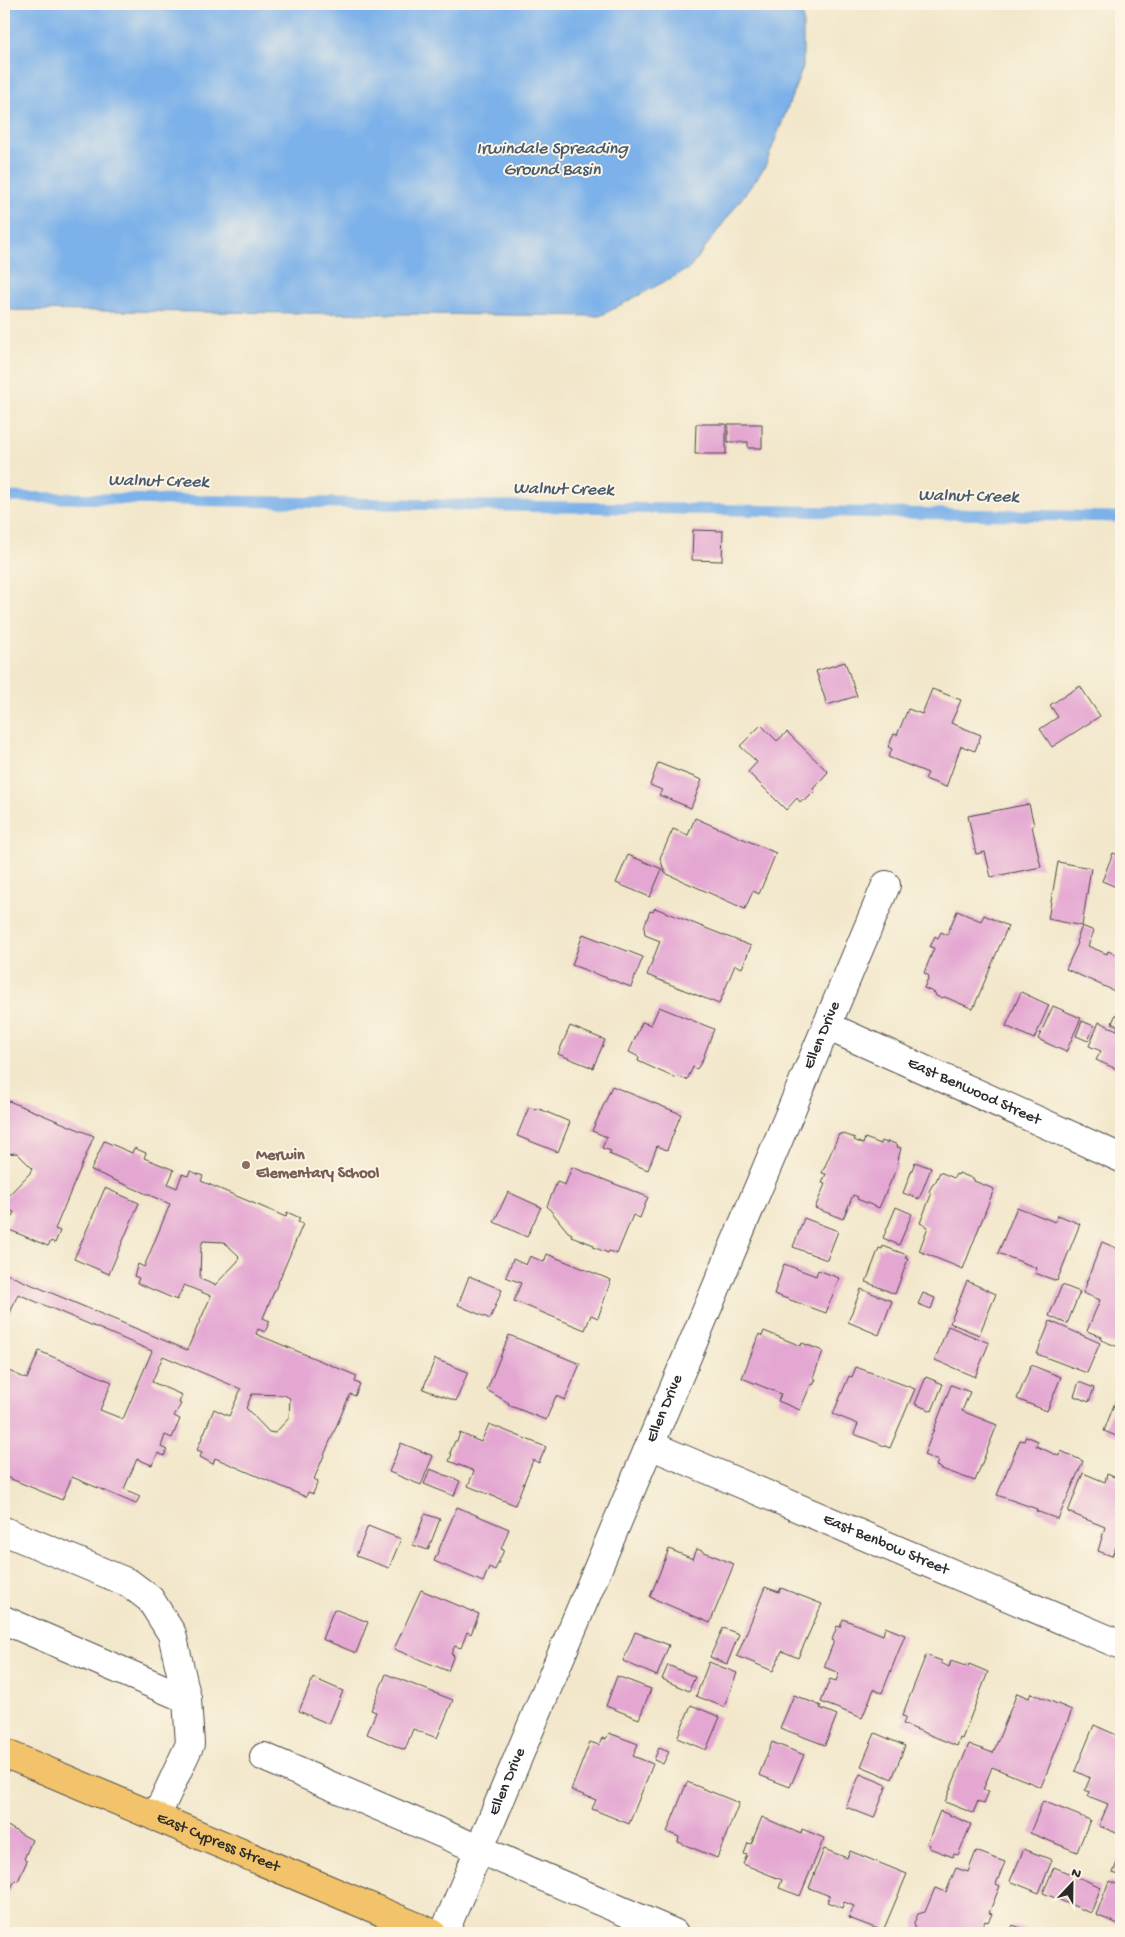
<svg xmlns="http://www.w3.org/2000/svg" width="1125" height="1937" font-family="'Gochi Hand',sans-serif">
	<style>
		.water { fill: #7bb1e9; stroke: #536e8a }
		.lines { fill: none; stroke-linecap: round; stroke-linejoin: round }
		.stream { stroke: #7bb1e9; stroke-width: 11 }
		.building { fill: #e4a7d2; fill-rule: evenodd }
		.minor-casing { stroke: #494743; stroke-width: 30 }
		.major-casing { stroke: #494743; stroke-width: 30 }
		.minor { stroke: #fff; stroke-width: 28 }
		.major { stroke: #f2c36a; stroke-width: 28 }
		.education-dot { fill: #8d6e63; stroke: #fcf5e5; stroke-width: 2 }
		.labels { text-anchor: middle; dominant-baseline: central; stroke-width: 4; stroke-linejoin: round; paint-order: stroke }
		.street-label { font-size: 16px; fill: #2b2b2b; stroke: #fcf5e5 }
		.education-label { font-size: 16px; font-weight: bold; fill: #785e54; stroke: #fcf5e5; text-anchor: start }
		.water-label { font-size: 18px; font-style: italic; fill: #475a6e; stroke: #fcf5e5 }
	</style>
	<rect width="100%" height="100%" fill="#fcf5e5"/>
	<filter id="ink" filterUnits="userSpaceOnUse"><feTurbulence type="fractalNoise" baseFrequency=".02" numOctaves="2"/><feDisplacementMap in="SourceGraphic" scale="10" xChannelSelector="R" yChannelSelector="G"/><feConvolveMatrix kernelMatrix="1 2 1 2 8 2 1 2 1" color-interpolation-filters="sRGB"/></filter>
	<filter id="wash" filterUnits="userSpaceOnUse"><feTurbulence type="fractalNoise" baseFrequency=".0096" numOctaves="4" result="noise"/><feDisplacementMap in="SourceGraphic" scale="20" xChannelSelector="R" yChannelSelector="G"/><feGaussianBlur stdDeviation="1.12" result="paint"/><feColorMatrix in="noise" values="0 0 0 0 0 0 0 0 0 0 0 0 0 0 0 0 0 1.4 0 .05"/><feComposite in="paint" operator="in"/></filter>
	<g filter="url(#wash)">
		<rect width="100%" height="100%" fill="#f2e7cb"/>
		<path class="water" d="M4 4H803V67L765 167 690 268 600 316 4 310Z"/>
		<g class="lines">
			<path class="stream" d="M4 497 1121 517"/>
		</g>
		<g id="blocks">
			<path class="building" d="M696 424H726V454H695Z
				M728 424H762V448H748V442H728Z
				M693 530 723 531 722 561 692 560Z
				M845 662 857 696 827 705 816 671Z
				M1080 686 1100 716 1052 747 1040 729 1058 717 1050 705Z
				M932 689 961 700 951 723 981 735 975 751 961 746 946 787 925 779 928 773 888 757 892 749 888 747 894 734 897 735 908 709 922 714Z
				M761 725 777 741 787 732 828 772 813 789 815 791 805 801 803 799 800 802 797 798 786 810 748 772 757 762 740 746Z
				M658 763 702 780 691 808 659 795 662 790 650 785Z
				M1029 804 1034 825 1032 826 1041 867 991 877 985 852 976 854 968 816Z
				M695 818 776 853 759 894 753 891 745 909 665 873 660 858 673 829 688 835Z
				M1113 853 1121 856V889L1102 881Z
				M628 855 662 869 650 897 616 883Z
				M1058 862 1091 868 1082 926 1048 919Z
				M655 908 751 946 742 968 735 965 719 1004 647 975 660 941 645 935 644 927 650 911 653 912Z
				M957 911 981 921 984 915 1008 926 973 1009 945 997 941 998 936 996 935 993 924 988 929 976 924 973 934 948 930 947 935 936 938 938 941 932 947 935Z
				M1082 926 1094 931 1088 946 1107 954 1108 951 1121 957V994L1066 969 1078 943 1076 942Z
				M583 934 643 957 631 987 572 965Z
				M1021 992 1049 1005 1034 1039 1006 1026Z
				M1053 1006 1081 1018 1066 1052 1038 1039Z
				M659 1007 714 1029 702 1061 697 1069 693 1067 687 1080 679 1077 675 1078 638 1061 639 1057 629 1052 642 1022 651 1025Z
				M1116 1014 1121 1016V1071L1096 1060 1101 1051 1089 1046 1099 1022 1117 1030 1118 1026 1112 1023Z
				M1082 1021 1094 1026 1088 1041 1076 1036Z
				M570 1026 605 1040 593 1068 558 1054Z
				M612 1086 681 1114 667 1150 657 1146 648 1170 609 1154 611 1151 602 1148 607 1137 592 1131Z
				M4 1099 94 1136 55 1229 60 1231 55 1243 51 1241 48 1246 7 1229 14 1212 4 1208V1195L7 1197 30 1173 32 1168 17 1153 4 1154Z
				M529 1107 536 1110 537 1108 570 1122 558 1152 517 1136Z
				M841 1133 855 1138 854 1140 863 1144 865 1138 881 1144 882 1141 887 1143 888 1141 898 1145 897 1147 901 1148 897 1164 898 1165 879 1208 857 1199 858 1197 853 1195 843 1219 815 1208 825 1184 822 1183 826 1174 822 1173 839 1134 840 1135Z
				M104 1141 132 1153 134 1148 146 1153 144 1158 174 1170 168 1184 177 1188 182 1174 188 1176 190 1171 203 1176 201 1181 286 1217 287 1212 300 1218 298 1222 303 1224 263 1318 270 1321 265 1332 258 1329 256 1334 357 1376 355 1382 360 1384 355 1396 350 1394 314 1479 318 1481 313 1494 308 1492 306 1497 215 1458 213 1464 200 1457 202 1452 197 1450 214 1409 229 1416 241 1389 163 1356 152 1382 182 1395 179 1403 181 1404 174 1416 180 1419 172 1438 165 1435 161 1447 167 1450 164 1456 158 1453 152 1465 137 1459 124 1489 140 1496 136 1504 72 1477 62 1500 4 1476V1369L27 1379 39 1351 112 1382 100 1410 123 1419 152 1351 18 1294 4 1327V1273L187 1350 211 1296 184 1285 177 1300 137 1283 139 1278 134 1276 138 1264 144 1267 170 1204 91 1170ZM203 1241 224 1242 239 1256 238 1261 215 1285 200 1279 201 1246ZM252 1394 284 1395 290 1398 289 1418 275 1433 269 1432 246 1408Z
				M915 1162 931 1168 919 1199 903 1193Z
				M572 1167 648 1197 640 1218 633 1215 617 1254 609 1251 608 1253 593 1247 594 1245 571 1236 572 1234 568 1232 547 1206 557 1182 565 1185Z
				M940 1172 954 1178 956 1174 958 1175 959 1173 974 1179V1181L994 1189 963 1269 919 1251 928 1227 920 1223 931 1195 929 1191 933 1184 935 1183Z
				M105 1188 139 1203 109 1274 74 1259Z
				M508 1192 541 1207 527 1237 494 1222Z
				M896 1207 912 1214 899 1245 883 1238Z
				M1017 1207 1055 1222 1058 1215 1080 1224 1057 1281 1035 1273 1037 1268 998 1253Z
				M804 1218 838 1231 827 1260 793 1247Z
				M1102 1242 1121 1250V1348L1101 1340 1102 1337 1087 1331 1100 1300 1083 1293 1087 1283H1086Z
				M883 1246 907 1255 905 1258 908 1259 895 1294 866 1282 879 1248 882 1249Z
				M547 1254 611 1280 598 1318 591 1315 585 1330 514 1301 521 1283 506 1277 513 1259 526 1265 530 1256 544 1262Z
				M784 1264 816 1276 818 1270 839 1278 826 1313 774 1294Z
				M469 1276 502 1290 490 1319 458 1305Z
				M967 1281 996 1294 979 1335 950 1323Z
				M1062 1285 1080 1292 1067 1324 1049 1316Z
				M861 1289 892 1301 879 1335 848 1322Z
				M923 1293 935 1298 931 1309 918 1304Z
				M1050 1321 1100 1343 1087 1373 1037 1354Z
				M948 1326 989 1343 975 1377 935 1360Z
				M764 1331 801 1346 802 1343 823 1351 813 1378 816 1379 813 1385 811 1384 800 1410 778 1401 781 1394 742 1378 759 1334 762 1336Z
				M509 1335 580 1364 565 1400 556 1396 546 1420 508 1405 509 1403 487 1390Z
				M435 1359 468 1372 456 1401 423 1389Z
				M1031 1365 1061 1377 1047 1411 1017 1399Z
				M856 1367 915 1389 890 1448 854 1434 858 1424 833 1414 849 1376 852 1377Z
				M926 1377 943 1384 932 1411 915 1404Z
				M1079 1382 1094 1388 1089 1402 1074 1396Z
				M951 1385 970 1392 962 1411 997 1425 975 1481 939 1468V1467L936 1466 938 1461 924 1455Z
				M1117 1397 1121 1398V1438L1104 1431Z
				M489 1424 546 1447 539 1463 533 1460 515 1505 468 1486 474 1471 449 1461 452 1454 450 1453 455 1441H457L460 1433 481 1442Z
				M1026 1436 1038 1441 1036 1446 1059 1456 1061 1451 1083 1461 1058 1519 1036 1511 1037 1509 997 1495 1020 1440 1024 1441Z
				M401 1443 433 1456 421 1485 389 1472Z
				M430 1469 460 1481 454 1496 424 1484Z
				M1121 1472V1545L1117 1544 1112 1556 1098 1551 1105 1527 1068 1512 1083 1473 1105 1482 1107 1474 1119 1479Z
				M457 1507 509 1529 501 1549 504 1550 495 1570 489 1567 483 1582 434 1561Z
				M425 1514 440 1519 428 1550 413 1545Z
				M368 1526 401 1539 389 1568 356 1556Z
				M669 1549 693 1559 697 1549 734 1564 710 1623 650 1597Z
				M765 1587 779 1592 781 1588 822 1604 798 1658 782 1651 773 1671 737 1656Z
				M421 1590 479 1614 471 1634 467 1632 461 1648 455 1646 451 1654 454 1655 448 1671 394 1649Z
				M334 1609 368 1622 356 1653 322 1639Z
				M843 1619 883 1635 885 1627 905 1635 882 1693 874 1689 862 1718 821 1702 830 1679 836 1681 839 1673 824 1667 834 1641 832 1640 837 1626 840 1627Z
				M723 1628 739 1634 727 1664 710 1657Z
				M635 1632 669 1645 657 1676 623 1661Z
				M926 1655 942 1661 941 1663 949 1667 951 1661 968 1667 969 1664 988 1672 962 1739 960 1738 957 1746 903 1724 906 1717 902 1716Z
				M709 1662 737 1673 724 1707 696 1696Z
				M668 1665 695 1677 689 1691 662 1679Z
				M386 1674 453 1700 437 1738 413 1729 405 1750 367 1734 376 1712 371 1710Z
				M617 1676 651 1689 639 1719 606 1706Z
				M313 1678 343 1691 329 1724 299 1711Z
				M1017 1693 1029 1698 1031 1693 1072 1710 1041 1787 992 1767 983 1790 989 1791 984 1804 978 1801 973 1813 945 1802 969 1744 993 1753Z
				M794 1695 821 1706 820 1708 837 1715 825 1745 780 1728Z
				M691 1705 720 1717 706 1750 677 1738Z
				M1094 1725 1121 1737V1828L1119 1834 1099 1826 1108 1804 1088 1796 1090 1792 1085 1790 1090 1778 1075 1771Z
				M609 1733 638 1744 633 1756 653 1764 629 1824 592 1809 596 1800 571 1790 590 1742 599 1745 602 1738 606 1739Z
				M875 1733 905 1746 892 1779 861 1766Z
				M772 1742 804 1755 790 1787 759 1775Z
				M659 1748 669 1752 663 1764 654 1760Z
				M860 1774 887 1785 874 1818 846 1807Z
				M687 1782 739 1803 717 1858 678 1842 679 1837 667 1832Z
				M1043 1801 1090 1820 1077 1852 1030 1833Z
				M940 1811 971 1824 958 1855 954 1854 953 1857 929 1848 930 1845 927 1844Z
				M762 1817 801 1834 802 1829 824 1838 800 1896 779 1888 782 1880 743 1864 747 1855 744 1854 748 1843 751 1844Z
				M4 1824 32 1840 24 1859 27 1861 18 1881 15 1880 5 1901 4 1900Z
				M824 1849 847 1858 850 1851 907 1874 883 1931 849 1918 854 1906 844 1902 842 1908 827 1902 830 1896 809 1888Z
				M1024 1849 1052 1860 1039 1893 1010 1881Z
				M976 1851 1005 1862 996 1884 1000 1886 989 1913 992 1914 988 1922 985 1921 980 1933H916L914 1923 918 1914 925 1912 935 1888 946 1892 956 1868 968 1872Z
				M1121 1852V1876L1113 1873Z
				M1054 1867 1101 1887 1091 1913 1043 1893Z
				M1109 1881 1121 1886V1925L1096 1915Z
				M1013 1925 1034 1933H1010Z"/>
		</g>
	</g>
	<g filter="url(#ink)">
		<use href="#blocks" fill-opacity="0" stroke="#494743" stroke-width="1"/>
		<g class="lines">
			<defs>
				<g id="minor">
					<path id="s1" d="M827 1026 1121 1158"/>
					<path id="s2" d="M650 1445 1121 1645"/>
					<path d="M4 1531 129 1583 150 1599 172 1634 187 1699 190 1744 156 1817"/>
					<path d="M4 1620 187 1699"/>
					<path d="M264 1757 674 1933"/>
					<path id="s3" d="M444 1933 886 885"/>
				</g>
				<g id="major">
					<path id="s4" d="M4 1753 432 1933"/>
				</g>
			</defs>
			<use href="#minor" class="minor-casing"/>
			<use href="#major" class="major-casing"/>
			<use href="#minor" class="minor"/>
			<use href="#major" class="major"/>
		</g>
	</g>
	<circle class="education-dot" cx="246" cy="1165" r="5"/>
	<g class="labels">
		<g class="street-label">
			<text stroke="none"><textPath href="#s3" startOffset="974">Ellen Drive</textPath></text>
			<text stroke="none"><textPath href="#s1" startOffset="161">East Benwood Street</textPath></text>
			<text stroke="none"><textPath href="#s3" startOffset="569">Ellen Drive</textPath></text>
			<text stroke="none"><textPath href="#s2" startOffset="256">East Benbow Street</textPath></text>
			<text stroke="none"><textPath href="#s3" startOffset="164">Ellen Drive</textPath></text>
			<text stroke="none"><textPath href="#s4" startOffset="232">East Cypress Street</textPath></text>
		</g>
		<g class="education-label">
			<text x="256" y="1156">Merwin<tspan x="256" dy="18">Elementary School</tspan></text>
		</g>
		<g class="water-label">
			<text x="552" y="149">Irwindale Spreading<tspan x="552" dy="21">Ground Basin</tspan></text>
			<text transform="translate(158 482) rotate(1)">Walnut Creek</text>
			<text transform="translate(563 490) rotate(1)">Walnut Creek</text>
			<text transform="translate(968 497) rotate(1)">Walnut Creek</text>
		</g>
	</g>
	<rect width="1125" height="1937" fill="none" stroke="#fcf5e5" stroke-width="20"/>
	<g transform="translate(1072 1884) rotate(22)" stroke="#fcf5e5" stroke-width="4" paint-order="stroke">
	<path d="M0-4L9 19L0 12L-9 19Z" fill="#2b2b2b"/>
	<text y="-8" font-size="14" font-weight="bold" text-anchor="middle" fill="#2b2b2b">N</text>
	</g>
</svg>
